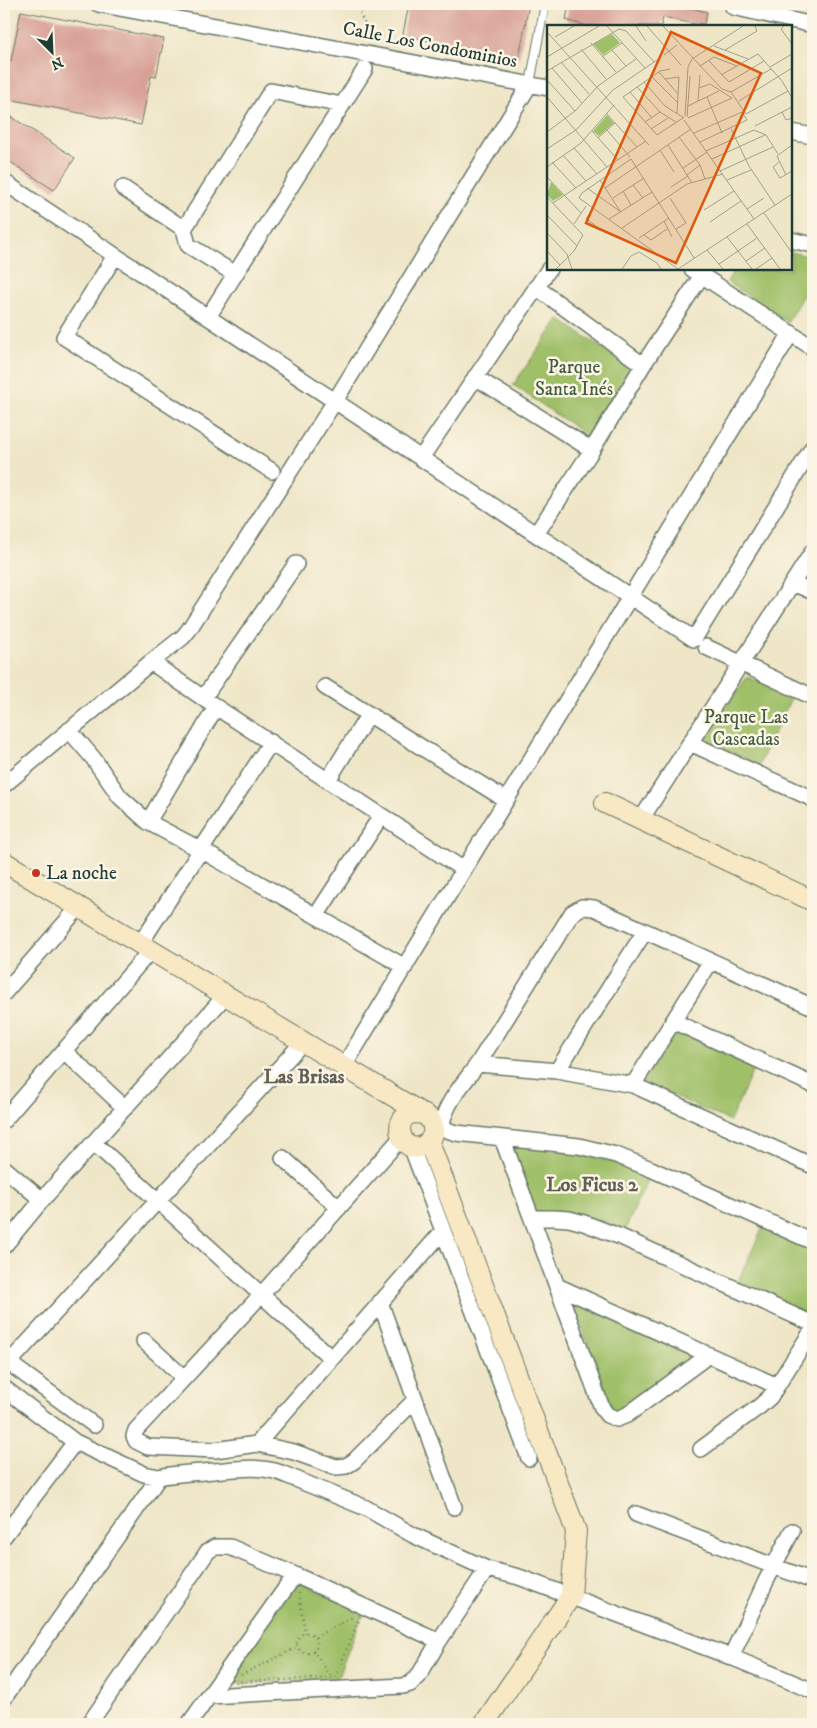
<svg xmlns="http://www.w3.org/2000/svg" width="817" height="1728" font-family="'IM FELL DW Pica',serif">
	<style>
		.green { fill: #9fbf68; stroke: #5f7e4e }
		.building { fill: #d8a096 }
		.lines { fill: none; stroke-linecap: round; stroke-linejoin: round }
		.lane-casing { stroke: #687868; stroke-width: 10 }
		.street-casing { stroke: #687868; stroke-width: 18 }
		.secondary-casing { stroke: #687868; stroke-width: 22 }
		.path { stroke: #687868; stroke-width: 2.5; stroke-dasharray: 1 4; stroke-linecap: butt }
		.lane { stroke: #fff; stroke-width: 8 }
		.street { stroke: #fff; stroke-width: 15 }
		.secondary { stroke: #f8e8c3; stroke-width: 20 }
		.poi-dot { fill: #c8321e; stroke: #fcf5e5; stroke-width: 2 }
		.labels { text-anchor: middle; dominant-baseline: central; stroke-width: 5; stroke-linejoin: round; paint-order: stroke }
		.street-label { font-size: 19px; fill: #1f3d34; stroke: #fcf5e5 }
		.park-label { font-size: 19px; fill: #3f5e41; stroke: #fcf5e5 }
		.poi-label { font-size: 19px; fill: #1f3d34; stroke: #fcf5e5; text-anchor: start }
		.neighbourhood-label { font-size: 20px; font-weight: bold; fill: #606056; stroke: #fcf5e5 }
		.inset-road { fill: none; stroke: #9ca28d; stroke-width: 1 }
		.view { fill: #de580e; fill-opacity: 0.15; stroke: #de580e; stroke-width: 2.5 }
		.inset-edge { fill: none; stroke: #1f3d34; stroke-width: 2.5 }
	</style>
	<rect width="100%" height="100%" fill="#fcf5e5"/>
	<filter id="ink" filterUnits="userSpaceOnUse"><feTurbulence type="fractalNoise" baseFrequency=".02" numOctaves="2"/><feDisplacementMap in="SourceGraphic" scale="10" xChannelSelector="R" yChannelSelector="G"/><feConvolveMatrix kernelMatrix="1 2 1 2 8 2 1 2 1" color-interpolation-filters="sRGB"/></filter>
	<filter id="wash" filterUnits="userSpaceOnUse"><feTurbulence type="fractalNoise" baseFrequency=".0096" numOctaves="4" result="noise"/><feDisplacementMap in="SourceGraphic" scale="20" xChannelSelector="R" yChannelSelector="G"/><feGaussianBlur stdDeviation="1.12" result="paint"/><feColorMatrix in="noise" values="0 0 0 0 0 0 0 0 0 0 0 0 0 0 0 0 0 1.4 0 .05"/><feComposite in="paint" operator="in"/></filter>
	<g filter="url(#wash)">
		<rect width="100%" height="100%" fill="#efe6c8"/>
		<path class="green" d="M791 252 813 257V279L787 322 727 282 734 269H791Z
			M559 319 635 370 589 437 513 385Z
			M747 677 792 696 759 765 703 740Z
			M674 1029 755 1066 730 1121 642 1082Z
			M512 1145 575 1152 613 1162 649 1177 625 1230 577 1213 535 1212Z
			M763 1227 813 1249V1317L737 1283Z
			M572 1301 694 1356 614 1413Z
			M296 1581 364 1611 337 1679 229 1684 227 1679Z"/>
		<g id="blocks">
			<path class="building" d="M409 4H529L519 58 513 56V58L407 36 408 35 403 34Z
				M569 4H674L707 12 704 24 699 23V25L663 17 661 26H587L566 20Z
				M21 11 164 39 156 77 151 76 141 125 4 98V70L6 60 11 61Z
				M4 112 75 158 54 190 4 158Z"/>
		</g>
	</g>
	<g filter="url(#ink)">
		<use href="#blocks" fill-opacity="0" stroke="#687868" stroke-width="1"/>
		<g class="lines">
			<defs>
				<path id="lane" d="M530 84 545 4"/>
				<path id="street" d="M98 4 548 88
					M733 7 813 25
					M791 132 813 136
					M4 182 694 639 813 447
					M123 188 184 229 188 245 235 274
					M184 229 271 91 342 105
					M791 240 813 245
					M115 256 64 337 272 471
					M692 269 813 348
					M536 287 643 365
					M208 317 365 69
					M475 377 592 450
					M421 458 549 269
					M536 534 592 450 643 365 702 275
					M793 583 813 592
					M706 647 813 697
					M151 662 216 707 464 870
					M325 687 506 800
					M204 697 296 564
					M69 730 93 758 120 797 148 822 201 850 405 967
					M690 743 813 799
					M328 780 369 714
					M4 785 151 662 183 637 188 631 335 401 530 84
					M640 821 813 551
					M148 822 216 707
					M316 916 381 816
					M140 944 271 742
					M4 993 79 907
					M673 1021 813 1085
					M64 1051 125 1108
					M478 1064 557 1071 633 1085 813 1166
					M344 1066 791 333
					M557 1071 645 931
					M633 1085 711 961
					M4 1120 151 950
					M442 1124C446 1101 466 1081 479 1062 510 1013 541 963 572 913L582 907 594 908 813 1007
					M442 1124 447 1130 456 1133 579 1146 616 1155 651 1169 813 1242
					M401 1138 261 1295 136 1430 134 1436 136 1441 148 1447 215 1450 257 1444 294 1452 336 1467 346 1466 354 1461 415 1400
					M502 1138 602 1408 607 1415 617 1419 627 1415 709 1355
					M94 1143 331 1358
					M411 1146 529 1458
					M283 1158 339 1208
					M4 1168 42 1200
					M532 1218H554L569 1219 584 1223 621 1237 813 1324
					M4 1246 42 1200 226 995
					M557 1286 777 1386
					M380 1302 454 1507
					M144 1341 184 1378
					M4 1360 9 1363 303 1042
					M9 1363 94 1425
					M4 1388 75 1442 144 1474 159 1477
					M257 1444 443 1231
					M701 1449 760 1406 770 1397 813 1329
					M636 1514 813 1581
					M4 1536 75 1442
					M731 1657 766 1581 792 1531
					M209 1696 403 1686 410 1684 418 1677 439 1641 487 1569
					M4 1698 159 1477C177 1473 196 1473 214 1471 236 1469 259 1465 281 1473L366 1508 413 1535 487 1569 519 1577 731 1657 813 1691
					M89 1724 208 1551 215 1547H230L295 1575 439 1641
					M189 1724 295 1575"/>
				<path id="secondary" d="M605 803 813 901
					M4 862 428 1117C435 1125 436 1137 426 1144 399 1162 386 1106 423 1114
					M429 1142 576 1531 571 1596 484 1724"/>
			</defs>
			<use href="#lane" class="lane-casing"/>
			<use href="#street" class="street-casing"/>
			<use href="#secondary" class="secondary-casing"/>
			<path class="path" d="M356 4 372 41
				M298 1583 362 1612 335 1678 234 1682 232 1678Z
				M299 1593 305 1633
				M297 1643a10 10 0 1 1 20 0a10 10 0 1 1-20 0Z
				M315 1637 353 1617
				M313 1650 331 1676
				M241 1675 298 1647"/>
			<use href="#lane" class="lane"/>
			<use href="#street" class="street"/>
			<use href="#secondary" class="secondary"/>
		</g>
	</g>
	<circle class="poi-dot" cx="36" cy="873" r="5"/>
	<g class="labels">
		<g class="street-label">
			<text transform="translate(430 45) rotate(11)">Calle Los Condominios</text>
		</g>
		<g class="park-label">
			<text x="574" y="367">Parque<tspan x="574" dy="22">Santa Inés</tspan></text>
			<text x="746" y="717">Parque Las<tspan x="746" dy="22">Cascadas</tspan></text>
		</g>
		<g class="poi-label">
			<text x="46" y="873">La noche</text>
		</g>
		<g class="neighbourhood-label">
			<text x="304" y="1077">Las Brisas</text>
			<text x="592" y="1185">Los Ficus 2</text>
		</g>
	</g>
	<g transform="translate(547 25)">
		<rect width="245" height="245" fill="#efe6c8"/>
		<path d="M65 9 73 18 56 30 46 19ZM60 90 67 98 52 111 46 106ZM4 157 16 170 6 176 0 170Z" fill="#9fbf68"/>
		<path class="inset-road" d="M60 1 98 43M89 1 99 16M100 1 134 40M116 1 175 64 184 67 224 44M237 1 234 4 245 19M0 7 102 120M8 12 27 1M44 18 69 47M167 21 201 34M34 24 59 54M65 25 79 41M178 25 210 6 208 1M117 30 130 20M0 32 52 1M55 32 75 18M162 36 182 57 217 36M14 37 42 69M153 41 167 32 190 41M223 42 245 29M5 43 35 78M123 44 113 46 76 72 110 110 136 93M0 46 72 4 79 6 107 37M112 47 131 69M174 50 211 29 235 56 245 73M105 52 131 78M118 54 132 52 130 88M0 55 28 86M97 57 118 81 137 93M90 62 113 87 129 97M83 67 105 93M184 67 199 89 241 66M0 72 60 142M160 72 175 108M151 76 153 50M192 76 245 43M141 81 172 66M235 87 239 95 245 93M59 88 90 122M138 91 141 42 145 34 196 1M140 92 143 51M141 93 185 73 163 59 152 63M137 95 207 194M98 97 113 87M208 101 245 82M104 104 121 93M184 104 202 141 228 180M60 105 83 132M45 106 71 135M0 107 28 86 51 61 89 34M147 108 195 87 200 95 153 117M132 112 153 140 158 154M51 113 68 98M121 120 145 158M27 123 50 149M0 124 29 105 66 65 113 33M113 125 127 147M159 126 207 105 219 110 231 129M16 130 39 156M165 134 218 110M5 137 29 163M232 137 226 142 233 153 245 146M0 142 34 118 67 80M136 143 160 127M173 146 226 122M140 150 153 140M239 150 230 131 245 120M0 152 34 188M53 155 73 186M180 155 204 145M86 160 96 173M124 162 141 151M40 163 74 187M58 163 144 104M76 166 84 180M0 172 36 210 27 226 9 244M66 173 97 153M123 173 139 198 129 204M6 178 99 116M46 183 39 194 49 201M200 184 217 173M157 185 187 166M217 188 245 228M0 190 30 221M62 194 105 167M117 196 125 212M163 197 194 176M27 199 39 181M200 199 233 244M75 203 140 159 176 149M0 208 20 229 25 244M97 210 104 215 120 204M180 212 205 244M92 213 122 193M160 225 176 244M0 226 13 240M199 236 218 223M172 239 210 213M75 244 84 231 92 227 110 238 114 244M131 244 32 173 35 168 84 134 147 233M131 244 245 169M209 244 225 233"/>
		<path class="view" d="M124 7 214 48 129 238 39 198Z"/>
		<rect width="245" height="245" class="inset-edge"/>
	</g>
	<rect width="817" height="1728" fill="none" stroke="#fcf5e5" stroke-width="20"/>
	<g transform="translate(52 52) rotate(156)" stroke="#fcf5e5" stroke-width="4" paint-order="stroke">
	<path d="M0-4L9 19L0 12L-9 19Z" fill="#1f3d34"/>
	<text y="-8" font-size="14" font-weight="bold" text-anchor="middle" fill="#1f3d34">N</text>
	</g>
</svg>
